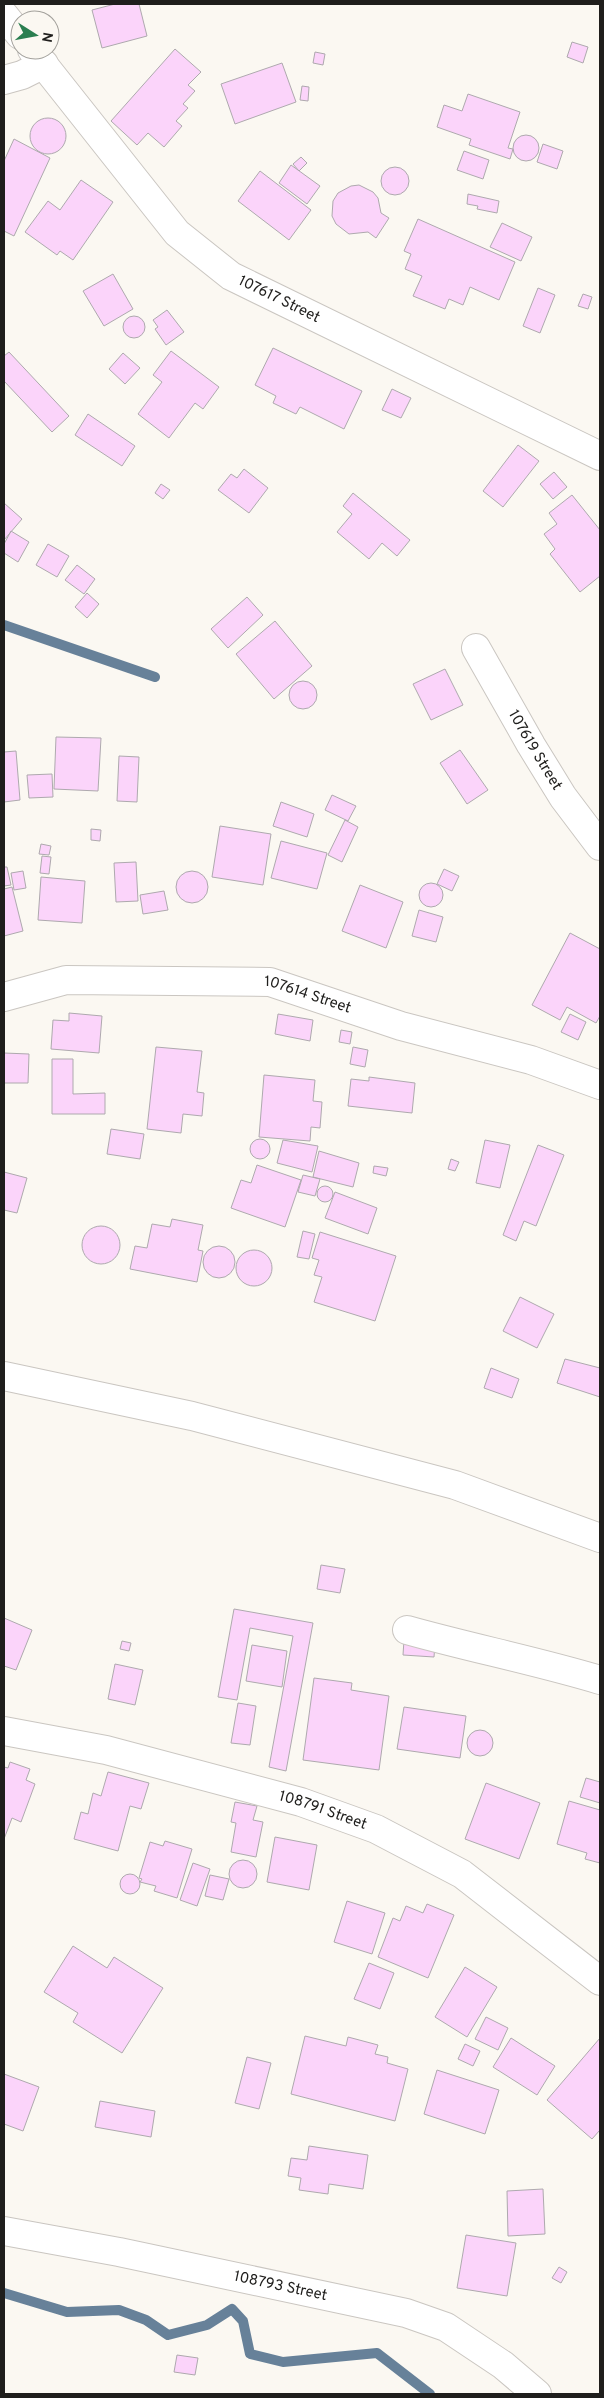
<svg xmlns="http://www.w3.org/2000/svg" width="604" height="2398" font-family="Overpass,sans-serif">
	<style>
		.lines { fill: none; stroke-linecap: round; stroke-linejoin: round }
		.stream { stroke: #678199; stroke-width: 10 }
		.building { fill: #fbd4fa; stroke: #aea9ae }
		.minor-casing { stroke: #cac6c1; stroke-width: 30 }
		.major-casing { stroke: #cac6c1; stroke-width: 30 }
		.minor { stroke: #fff; stroke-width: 28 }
		.major { stroke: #fff; stroke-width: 28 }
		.labels { text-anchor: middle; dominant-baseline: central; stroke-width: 4.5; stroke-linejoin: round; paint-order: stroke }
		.street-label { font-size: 15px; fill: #1f1e1c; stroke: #fbf8f2 }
	</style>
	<rect width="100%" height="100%" fill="#fbf8f2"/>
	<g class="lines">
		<path class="stream" d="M4 625 155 677
			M4 2293 67 2312 119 2310 146 2320 168 2335 207 2325 232 2309 243 2321 250 2354 283 2362 377 2353 430 2394"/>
	</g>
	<path class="building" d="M115 4H139L147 36 102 48 92 10Z
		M572 42 588 47 583 63 567 57Z
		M175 49 201 72 188 85 195 91 183 104 188 108 176 121 182 126 164 147 148 133 137 145 111 121Z
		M315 52 325 54 323 65 313 63Z
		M282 63 296 102 235 124 221 84Z
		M302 86 309 87 308 101 300 100Z
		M468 94 520 112 508 148 513 149 510 159 469 145 471 139 437 127 444 105 462 111Z
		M30 136a18 18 0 1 1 36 0a18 18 0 1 1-36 0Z
		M513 148a13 13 0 1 1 26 0a13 13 0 1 1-26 0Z
		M14 139 50 158 14 236 4 231V161Z
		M543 144 563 151 557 169 537 162Z
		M464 151 489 160 483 179 457 170Z
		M301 157 307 163 299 171 293 164Z
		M291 165 320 186 307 204 279 183Z
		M381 181a14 14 0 1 1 28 0a14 14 0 1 1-28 0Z
		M260 171 311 210 289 240 238 201Z
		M81 180 113 202 73 260 60 251 57 255 25 232 48 201 60 210Z
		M359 185 373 192 378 198 381 213 389 218 376 238 368 232 349 234 336 224 332 216 333 201 338 193 351 186Z
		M468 194 499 201 497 213 477 209 478 206 467 204Z
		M418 219 515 262 499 300 470 287 463 305 449 299 445 309 413 296 422 276 405 269 411 254 404 251Z
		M502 223 532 237 521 261 490 247Z
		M113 274 133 309 104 326 83 291Z
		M538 288 555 295 540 333 523 326Z
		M583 294 592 297 588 309 578 306Z
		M167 310 184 332 166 345 155 329 158 327 153 320Z
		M123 327a11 11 0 1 1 22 0a11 11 0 1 1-22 0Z
		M273 348 362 391 344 429 300 407 296 414 273 403 276 396 255 385Z
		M171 351 219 387 203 409 195 403 169 438 138 414 162 382 153 375Z
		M9 352 69 416 52 432 4 381V356Z
		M123 353 140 368 125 384 109 369Z
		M392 389 411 398 401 418 382 410Z
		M88 414 135 446 122 466 75 435Z
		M518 445 539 461 503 507 483 491Z
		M244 469 268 488 249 513 218 490 231 474 237 478Z
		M554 472 567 487 553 499 540 484Z
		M161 484 170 490 163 499 155 493Z
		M353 493 410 540 397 556 382 543 369 559 337 532 352 514 343 506Z
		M572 495 600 530V576L580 592 550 554 555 549 544 534 557 524 549 513Z
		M4 503 22 519 4 540Z
		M11 531 29 542 18 562 4 553V544Z
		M48 544 69 556 57 577 36 565Z
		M77 565 95 579 84 594 65 580Z
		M87 593 99 604 87 618 75 607Z
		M247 597 263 615 228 648 211 629Z
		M275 621 312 666 274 699 236 654Z
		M445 669 463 705 431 720 413 684Z
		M289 695a14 14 0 1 1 28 0a14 14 0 1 1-28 0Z
		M56 737 101 738 98 791 54 789Z
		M460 750 488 790 467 804 440 763Z
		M16 751 20 800 4 802V752Z
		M119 756 139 757 137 802 117 801Z
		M52 774 53 797 29 798 27 775Z
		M332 795 356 806 348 821 325 810Z
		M281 802 314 814 307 837 273 826Z
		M345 820 358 827 342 862 328 855Z
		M220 826 271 834 263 885 212 877Z
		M91 829 101 830 100 841 91 840Z
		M281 841 327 853 317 889 271 878Z
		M41 844 51 846 49 855 39 854Z
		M42 856 51 857 49 874 40 873Z
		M136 862 138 901 116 902 114 863Z
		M4 867H7L11 885 4 886Z
		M444 869 459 876 452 891 437 884Z
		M23 871 26 888 14 890 11 873Z
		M176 887a16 16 0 1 1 32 0a16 16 0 1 1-32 0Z
		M41 877 85 881 82 923 38 920Z
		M419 895a12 12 0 1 1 24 0a12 12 0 1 1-24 0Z
		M360 885 403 902 386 948 342 931Z
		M12 887 23 931 4 936V889Z
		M164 891 168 910 143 914 140 895Z
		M419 910 443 917 436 942 412 936Z
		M570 933 600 949V1016L596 1023 567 1007 560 1020 532 1005Z
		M69 1013 102 1016 99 1053 51 1049 53 1020 69 1021Z
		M278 1014 313 1020 310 1041 275 1034Z
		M570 1014 586 1022 578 1040 561 1032Z
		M341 1030 352 1032 350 1044 339 1042Z
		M156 1047 202 1051 197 1092 204 1093 202 1116 183 1114 181 1133 147 1129Z
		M353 1047 368 1050 365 1067 350 1064Z
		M4 1053 29 1054 28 1083H4Z
		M52 1059H73V1094L105 1093V1114H52Z
		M264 1075 315 1080 313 1101 322 1102 320 1128 311 1127 310 1141 259 1137Z
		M369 1077 415 1083 412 1113 348 1106 351 1079 369 1081Z
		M111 1129 144 1134 140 1159 107 1154Z
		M250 1149a10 10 0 1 1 20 0a10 10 0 1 1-20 0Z
		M283 1140 318 1146 312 1172 277 1163Z
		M485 1140 510 1145 500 1188 476 1183Z
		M538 1145 564 1155 536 1226 524 1221 516 1241 503 1235Z
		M319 1151 359 1163 353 1187 313 1177Z
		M451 1159 459 1162 455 1171 448 1169Z
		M257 1165 301 1180 285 1227 231 1208 241 1180 251 1183Z
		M374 1166 388 1168 386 1176 373 1173Z
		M4 1172 27 1178 17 1213 4 1210Z
		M303 1175 320 1179 315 1196 298 1192Z
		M317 1194a8 8 0 1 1 16 0a8 8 0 1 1-16 0Z
		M335 1192 377 1208 368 1234 325 1218Z
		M172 1219 203 1225 198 1250 203 1251 197 1282 130 1269 135 1246 147 1248 152 1224 170 1227Z
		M82 1245a19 19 0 1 1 38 0a19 19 0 1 1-38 0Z
		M303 1231 315 1234 309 1259 297 1257Z
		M320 1232 396 1256 375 1321 314 1302 322 1277 314 1275 319 1260 312 1258Z
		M203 1262a16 16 0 1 1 32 0a16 16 0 1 1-32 0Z
		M236 1268a18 18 0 1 1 36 0a18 18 0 1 1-36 0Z
		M520 1297 554 1314 537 1348 503 1331Z
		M565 1359 600 1368V1397L557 1383Z
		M491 1368 519 1379 512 1398 484 1388Z
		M321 1565 345 1569 340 1593 317 1589Z
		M234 1609 313 1623 286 1771 269 1767 293 1636 250 1628 237 1700 218 1697Z
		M4 1618 32 1630 16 1670 4 1666Z
		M404 1640 435 1643 434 1657 403 1655Z
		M122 1641 131 1643 129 1651 120 1649Z
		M252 1645 287 1651 282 1687 246 1681Z
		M115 1664 143 1670 135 1705 108 1699Z
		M314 1678 352 1683 351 1690 389 1696 379 1770 303 1760Z
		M238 1703 256 1706 250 1745 231 1743Z
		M404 1707 466 1716 460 1758 397 1749Z
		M467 1743a13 13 0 1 1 26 0a13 13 0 1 1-26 0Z
		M10 1762 30 1769 26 1780 35 1784 21 1822 12 1818 4 1839V1767L8 1768Z
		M108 1772 149 1783 141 1809 130 1806 118 1851 74 1839 81 1812 88 1814 93 1793 101 1796Z
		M586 1778 600 1782V1803L580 1797Z
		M486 1783 540 1803 519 1859 465 1839Z
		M569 1801 600 1810V1863L585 1859 587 1853 557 1844Z
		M235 1802 257 1806 253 1820 263 1822 256 1857 231 1852 236 1823 231 1822Z
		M275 1837 317 1845 309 1890 267 1882Z
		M165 1841 192 1849 177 1898 154 1891 156 1886 140 1882 142 1879 139 1878 150 1842 163 1846Z
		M229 1874a14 14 0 1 1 28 0a14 14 0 1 1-28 0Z
		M193 1863 210 1869 197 1906 180 1900Z
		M120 1884a10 10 0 1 1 20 0a10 10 0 1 1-20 0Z
		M210 1875 229 1879 223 1900 205 1896Z
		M347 1901 385 1913 372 1954 334 1942Z
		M427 1904 454 1915 428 1978 378 1957 393 1918 400 1921 406 1906 423 1913Z
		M73 1946 107 1968 114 1957 163 1988 122 2053 73 2022 78 2013 44 1992Z
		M369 1963 394 1973 380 2009 354 1999Z
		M465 1967 497 1987 467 2037 435 2017Z
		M486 2017 508 2028 498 2050 475 2039Z
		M305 2036 346 2046 348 2037 378 2045 375 2054 388 2057 387 2063 408 2069 395 2121 291 2094Z
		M511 2038 555 2066 537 2095 493 2067Z
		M600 2038V2130L592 2139 547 2100Z
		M465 2044 480 2051 473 2066 458 2059Z
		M247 2057 271 2063 259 2109 235 2103Z
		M437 2070 499 2090 485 2134 424 2114Z
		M4 2074 39 2087 23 2131 4 2124Z
		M100 2101 155 2111 151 2137 95 2127Z
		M309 2146 368 2155 363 2189 329 2184 328 2194 299 2190 301 2178 288 2176 291 2158 307 2160Z
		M543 2189 545 2234 508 2236 507 2191Z
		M466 2235 516 2243 507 2296 457 2288Z
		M559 2267 567 2272 561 2283 552 2278Z
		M177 2355 198 2358 195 2375 174 2372Z"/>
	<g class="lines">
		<defs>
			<g id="minor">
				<path d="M4 15 20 35"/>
				<path id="s1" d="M32 50 177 233 231 276 600 456"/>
				<path d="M4 80 22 75 44 64"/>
				<path id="s2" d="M476 648 531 745 563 797 600 846"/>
				<path id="s3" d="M4 997 66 980 270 982 401 1026 531 1060 600 1085"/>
				<path d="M407 1630C471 1648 537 1661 600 1680"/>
				<path id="s4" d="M4 1731 106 1750 301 1802 376 1829 462 1874 600 1981"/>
				<path id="s5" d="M4 2231 119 2252 406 2313 446 2327 503 2365 537 2394"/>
			</g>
			<path id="major" d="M4 1376 192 1416 455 1485 600 1538"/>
		</defs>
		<use href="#minor" class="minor-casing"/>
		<use href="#major" class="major-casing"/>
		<use href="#minor" class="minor"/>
		<use href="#major" class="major"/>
	</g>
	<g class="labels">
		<g class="street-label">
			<text stroke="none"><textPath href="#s1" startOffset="356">107617 Street</textPath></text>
			<text stroke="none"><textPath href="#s2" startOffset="118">107619 Street</textPath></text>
			<text stroke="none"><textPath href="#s3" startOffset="308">107614 Street</textPath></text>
			<text stroke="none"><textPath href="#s4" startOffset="329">108791 Street</textPath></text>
			<text stroke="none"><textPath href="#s5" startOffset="282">108793 Street</textPath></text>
		</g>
	</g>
	<rect width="604" height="2398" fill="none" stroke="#1f1e1c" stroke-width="10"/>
	<g transform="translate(35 35) rotate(101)"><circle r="24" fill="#fbf8f2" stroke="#a3a19c"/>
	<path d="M0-4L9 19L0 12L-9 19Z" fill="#2a7e50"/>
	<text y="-8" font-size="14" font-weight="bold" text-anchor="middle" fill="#1f1e1c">N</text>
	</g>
</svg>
